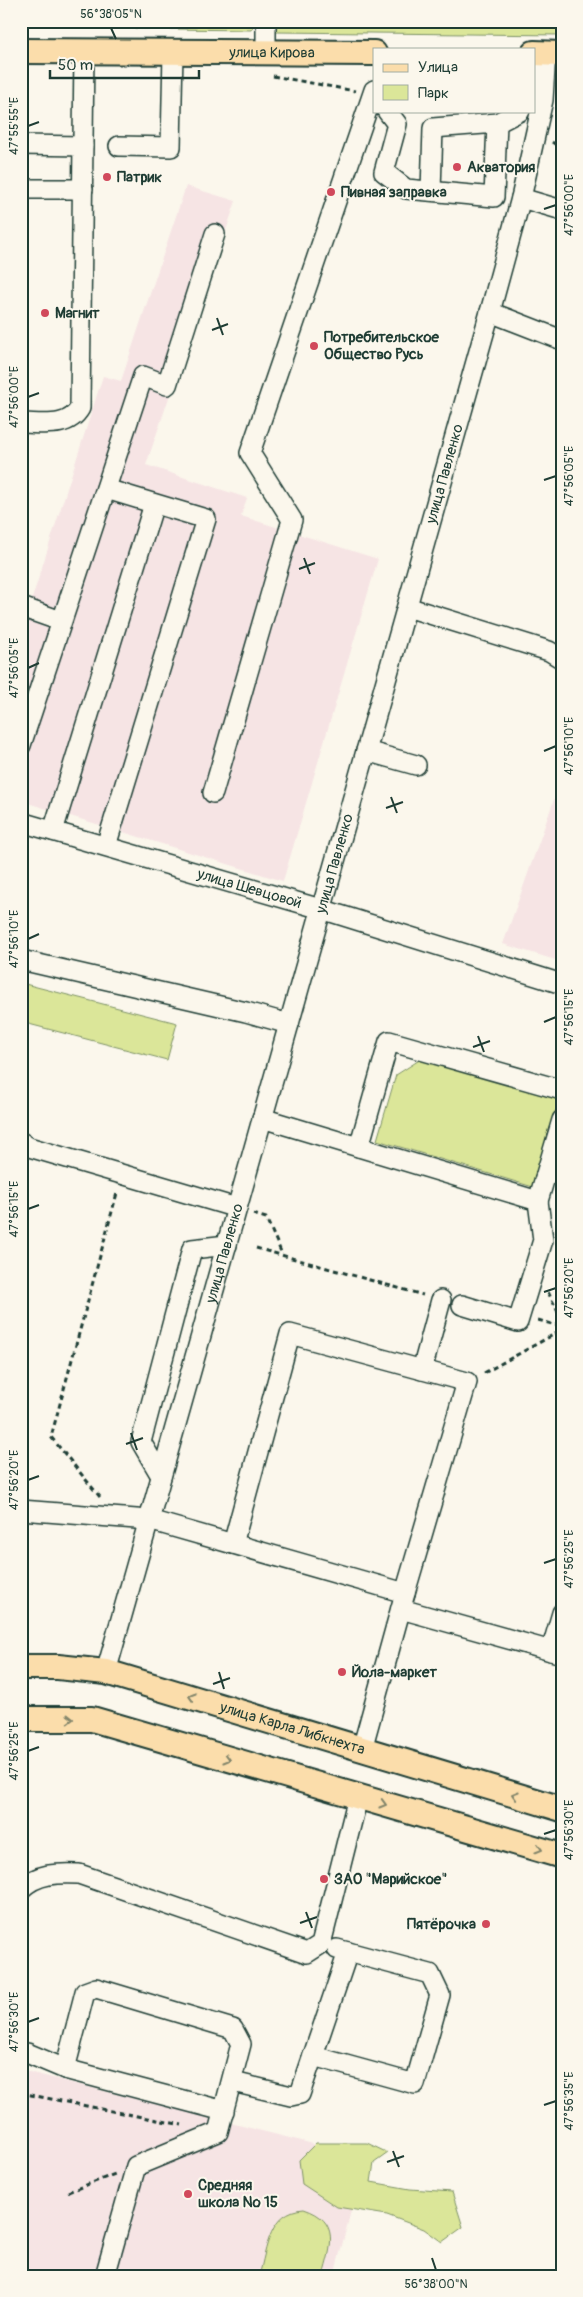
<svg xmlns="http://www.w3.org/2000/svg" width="583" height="2297" font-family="Pangolin,sans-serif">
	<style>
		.built { fill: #f6e4e4 }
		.green { fill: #dbe699; stroke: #7d9266 }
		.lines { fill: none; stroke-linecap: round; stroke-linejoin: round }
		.minor-casing { stroke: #1f3d34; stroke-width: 22 }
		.major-casing { stroke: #1f3d34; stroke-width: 28 }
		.path { stroke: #1f3d34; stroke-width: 3; stroke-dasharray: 5 4; stroke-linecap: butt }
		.minor { stroke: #fbf7ec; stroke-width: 19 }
		.major { stroke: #fbddab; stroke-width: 24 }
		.oneway { stroke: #82856a }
		.ticks { fill: none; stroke: #1f3d34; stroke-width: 2 }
		.poi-dot { fill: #d1495b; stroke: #fbf7ec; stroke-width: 2 }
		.labels { text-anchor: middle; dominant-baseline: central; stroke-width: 4; stroke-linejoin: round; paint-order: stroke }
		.street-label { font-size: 15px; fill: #1f3d34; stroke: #fbf7ec }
		.poi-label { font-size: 15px; font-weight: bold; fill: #1f3d34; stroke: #fbf7ec; text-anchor: start }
		.neatline { fill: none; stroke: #1f3d34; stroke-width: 2 }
		.ticks-label { font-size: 12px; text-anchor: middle; fill: #1f3d34 }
	</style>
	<rect width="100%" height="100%" fill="#fbf7ec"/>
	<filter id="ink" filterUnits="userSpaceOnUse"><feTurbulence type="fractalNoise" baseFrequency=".02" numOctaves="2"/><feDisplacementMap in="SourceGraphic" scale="10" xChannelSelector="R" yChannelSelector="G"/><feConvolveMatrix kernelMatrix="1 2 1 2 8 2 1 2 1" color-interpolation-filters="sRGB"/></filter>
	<g filter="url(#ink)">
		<path class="built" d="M186 186 236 201 146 465 247 498 241 516 378 559 283 881 21 801V633L103 376 121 381Z
			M562 777V962L503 944Z
			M21 2070 365 2157 334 2276H21Z"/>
		<path class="green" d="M61 21H256V22L251 30 88 28Z
			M272 21H562V35L276 32Z
			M21 983 177 1023 167 1060 21 1022Z
			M421 1059 559 1100 533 1187 377 1140 396 1075Z
			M316 2143H367L388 2153 374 2163 371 2182 410 2189 452 2192 463 2227 442 2242 424 2229 387 2215 337 2207 302 2184 299 2160Z
			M304 2209C341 2221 331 2247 323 2276H259C267 2248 269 2211 304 2209Z"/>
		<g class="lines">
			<defs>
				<g id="minor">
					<path d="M266 52V21"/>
					<path d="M387 111 397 124 384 172 406 189 494 197 497 123 520 111"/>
					<path d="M21 145 83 146"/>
					<path d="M119 146 171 147 173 52"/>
					<path d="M21 189H83"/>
					<path d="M431 191 433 128 497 123"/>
					<path d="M521 198 562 210"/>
					<path d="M490 312 562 340"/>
					<path d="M21 423C42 423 68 429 80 408L84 51"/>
					<path d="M106 489 206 519 106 846"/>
					<path d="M21 607 61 621"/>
					<path d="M407 607 549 651 562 659"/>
					<path d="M21 745 143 376 167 385 215 234"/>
					<path d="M366 751 416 765"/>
					<path d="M213 793 292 520 250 453 374 90"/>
					<path id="s1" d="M21 822 321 909 562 984"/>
					<path d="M53 831 154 504"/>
					<path d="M21 960 246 1012 289 1024"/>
					<path d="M262 1118 538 1201"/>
					<path d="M21 1142 29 1147 237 1208"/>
					<path d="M359 1147 389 1041 562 1090"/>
					<path d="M462 1305 518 1322 543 1240 538 1201 562 1120"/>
					<path d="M422 1370 441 1300"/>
					<path d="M161 1476 141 1442 192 1249 227 1245"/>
					<path d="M21 1510 149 1520 405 1593 362 1749"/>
					<path d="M233 1544 290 1334 467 1382 405 1593"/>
					<path d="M401 1609 562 1654"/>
					<path d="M551 1651 562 1613"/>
					<path id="s2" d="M106 1672 490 312 521 198 543 100 546 53"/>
					<path d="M21 1889C37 1873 58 1873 79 1874L307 1953 321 1944 358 1797"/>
					<path d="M21 2053H27L65 2069"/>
					<path d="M313 2056 415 2084 440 1995 430 1974 348 1952"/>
					<path d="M233 2082 291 2096 300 2094 348 1952 337 1949"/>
					<path d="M105 2276 136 2166 218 2132 241 2044 233 2029 96 1988 85 1992 65 2069 224 2111"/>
				</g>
				<g id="major">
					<path id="s3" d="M21 51 374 53"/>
					<path d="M534 53 562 54"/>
					<path id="s4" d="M21 1667H58L106 1672 562 1809"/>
					<path d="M21 1719H92L562 1856"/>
				</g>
			</defs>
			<use href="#minor" class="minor-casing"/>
			<use href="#major" class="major-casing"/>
			<path class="path" d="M273 76 355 91
				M552 142 562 149
				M253 1214 266 1218 282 1254
				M256 1248 423 1295
				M548 1292 562 1320
				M538 1320 562 1327
				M484 1373 562 1330
				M100 1497 51 1437 117 1193
				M21 1845 23 1864
				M21 2093 182 2125
				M68 2192 115 2174"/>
			<use href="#minor" class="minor"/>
			<use href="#major" class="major"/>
		</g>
		<defs><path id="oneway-chevron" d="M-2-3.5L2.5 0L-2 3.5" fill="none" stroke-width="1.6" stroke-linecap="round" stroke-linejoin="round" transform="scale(1.25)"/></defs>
		<g class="oneway">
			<use href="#oneway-chevron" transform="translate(192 1697) rotate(-163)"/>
			<use href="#oneway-chevron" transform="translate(70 1719)"/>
			<use href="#oneway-chevron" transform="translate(227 1759) rotate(16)"/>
			<use href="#oneway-chevron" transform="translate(515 1795) rotate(-163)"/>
			<use href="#oneway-chevron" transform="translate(383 1804) rotate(16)"/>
			<use href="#oneway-chevron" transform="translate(539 1849) rotate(16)"/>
		</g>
	</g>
	<path class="ticks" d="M111 28 116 39M28 126 39 122M544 209 556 205M217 318 223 335M212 330 228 324M28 397 39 393M544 480 556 476M304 558 310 574M299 569 315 563M28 668 39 663M544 751 556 746M391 797 397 813M386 808 403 802M28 939 39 934M544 1022 556 1017M478 1036 484 1052M473 1047 490 1041M28 1209 39 1205M544 1292 556 1288M131 1433 137 1450M126 1444 143 1438M28 1480 39 1476M544 1563 556 1559M219 1672 224 1689M213 1684 230 1678M28 1751 39 1747M544 1834 556 1830M306 1912 312 1928M300 1923 317 1917M28 2022 39 2018M544 2105 556 2101M393 2151 399 2167M387 2162 404 2156M432 2258 436 2270"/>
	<g class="poi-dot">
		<circle cx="457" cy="167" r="5"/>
		<circle cx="107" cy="177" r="5"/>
		<circle cx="331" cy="192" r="5"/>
		<circle cx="45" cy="313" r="5"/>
		<circle cx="314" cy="346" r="5"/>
		<circle cx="342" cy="1672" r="5"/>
		<circle cx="324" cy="1879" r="5"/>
		<circle cx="486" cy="1924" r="5"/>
		<circle cx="188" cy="2194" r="5"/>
	</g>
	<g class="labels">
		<g class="street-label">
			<text stroke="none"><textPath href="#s3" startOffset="251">улица Кирова</textPath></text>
			<text stroke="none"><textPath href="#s2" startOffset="1245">улица Павленко</textPath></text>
			<text stroke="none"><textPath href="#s2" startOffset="840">улица Павленко</textPath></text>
			<text stroke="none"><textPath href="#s1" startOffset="238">улица Шевцовой</textPath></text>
			<text stroke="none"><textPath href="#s2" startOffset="435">улица Павленко</textPath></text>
			<text stroke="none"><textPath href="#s4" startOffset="280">улица Карла Либкнехта</textPath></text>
		</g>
		<g class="poi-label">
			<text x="467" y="167">Акватория</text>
			<text x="117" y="177">Патрик</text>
			<text x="341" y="192">Пивная заправка</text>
			<text x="55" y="313">Магнит</text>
			<text x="324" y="337">Потребительское<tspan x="324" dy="17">Общество Русь</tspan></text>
			<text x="352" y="1672">Йола-маркет</text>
			<text x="334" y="1879">ЗАО "Марийское"</text>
			<text x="476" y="1924" text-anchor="end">Пятёрочка</text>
			<text x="198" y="2185">Средняя<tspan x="198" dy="17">школа № 15</tspan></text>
		</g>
	</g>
	<rect width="583" height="2297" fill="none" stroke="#fbf7ec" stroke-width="55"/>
	<rect x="373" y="48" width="162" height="65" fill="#fbf7ec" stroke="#a3ada2"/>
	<rect x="383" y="64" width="25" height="8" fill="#fbddab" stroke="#a3ada2"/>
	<text x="418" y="72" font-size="15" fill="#1f3d34">Улица</text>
	<rect x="383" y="85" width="25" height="15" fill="#dbe699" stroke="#a3ada2"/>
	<text x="418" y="98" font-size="15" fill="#1f3d34">Парк</text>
	<path d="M50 70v8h149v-8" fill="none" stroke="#1f3d34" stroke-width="2.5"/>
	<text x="58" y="70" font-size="15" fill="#1f3d34" stroke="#fbf7ec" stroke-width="4" paint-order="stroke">50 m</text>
	<rect x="28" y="28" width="528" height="2242" class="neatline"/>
	<g class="ticks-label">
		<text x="111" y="18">56°38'05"N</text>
		<text transform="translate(14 126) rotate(-90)" y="4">47°55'55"E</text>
		<text transform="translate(569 205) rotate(-90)" y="4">47°56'00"E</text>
		<text transform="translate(14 397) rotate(-90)" y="4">47°56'00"E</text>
		<text transform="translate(569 476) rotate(-90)" y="4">47°56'05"E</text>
		<text transform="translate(14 668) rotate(-90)" y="4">47°56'05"E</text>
		<text transform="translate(569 746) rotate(-90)" y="4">47°56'10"E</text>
		<text transform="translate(14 939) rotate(-90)" y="4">47°56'10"E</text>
		<text transform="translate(569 1017) rotate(-90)" y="4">47°56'15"E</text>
		<text transform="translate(14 1209) rotate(-90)" y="4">47°56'15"E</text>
		<text transform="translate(569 1288) rotate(-90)" y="4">47°56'20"E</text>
		<text transform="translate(14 1480) rotate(-90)" y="4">47°56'20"E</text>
		<text transform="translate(569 1559) rotate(-90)" y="4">47°56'25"E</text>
		<text transform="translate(14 1751) rotate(-90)" y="4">47°56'25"E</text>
		<text transform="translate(569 1830) rotate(-90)" y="4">47°56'30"E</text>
		<text transform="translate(14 2022) rotate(-90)" y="4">47°56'30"E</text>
		<text transform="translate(569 2101) rotate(-90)" y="4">47°56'35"E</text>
		<text x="436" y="2288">56°38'00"N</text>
	</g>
</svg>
